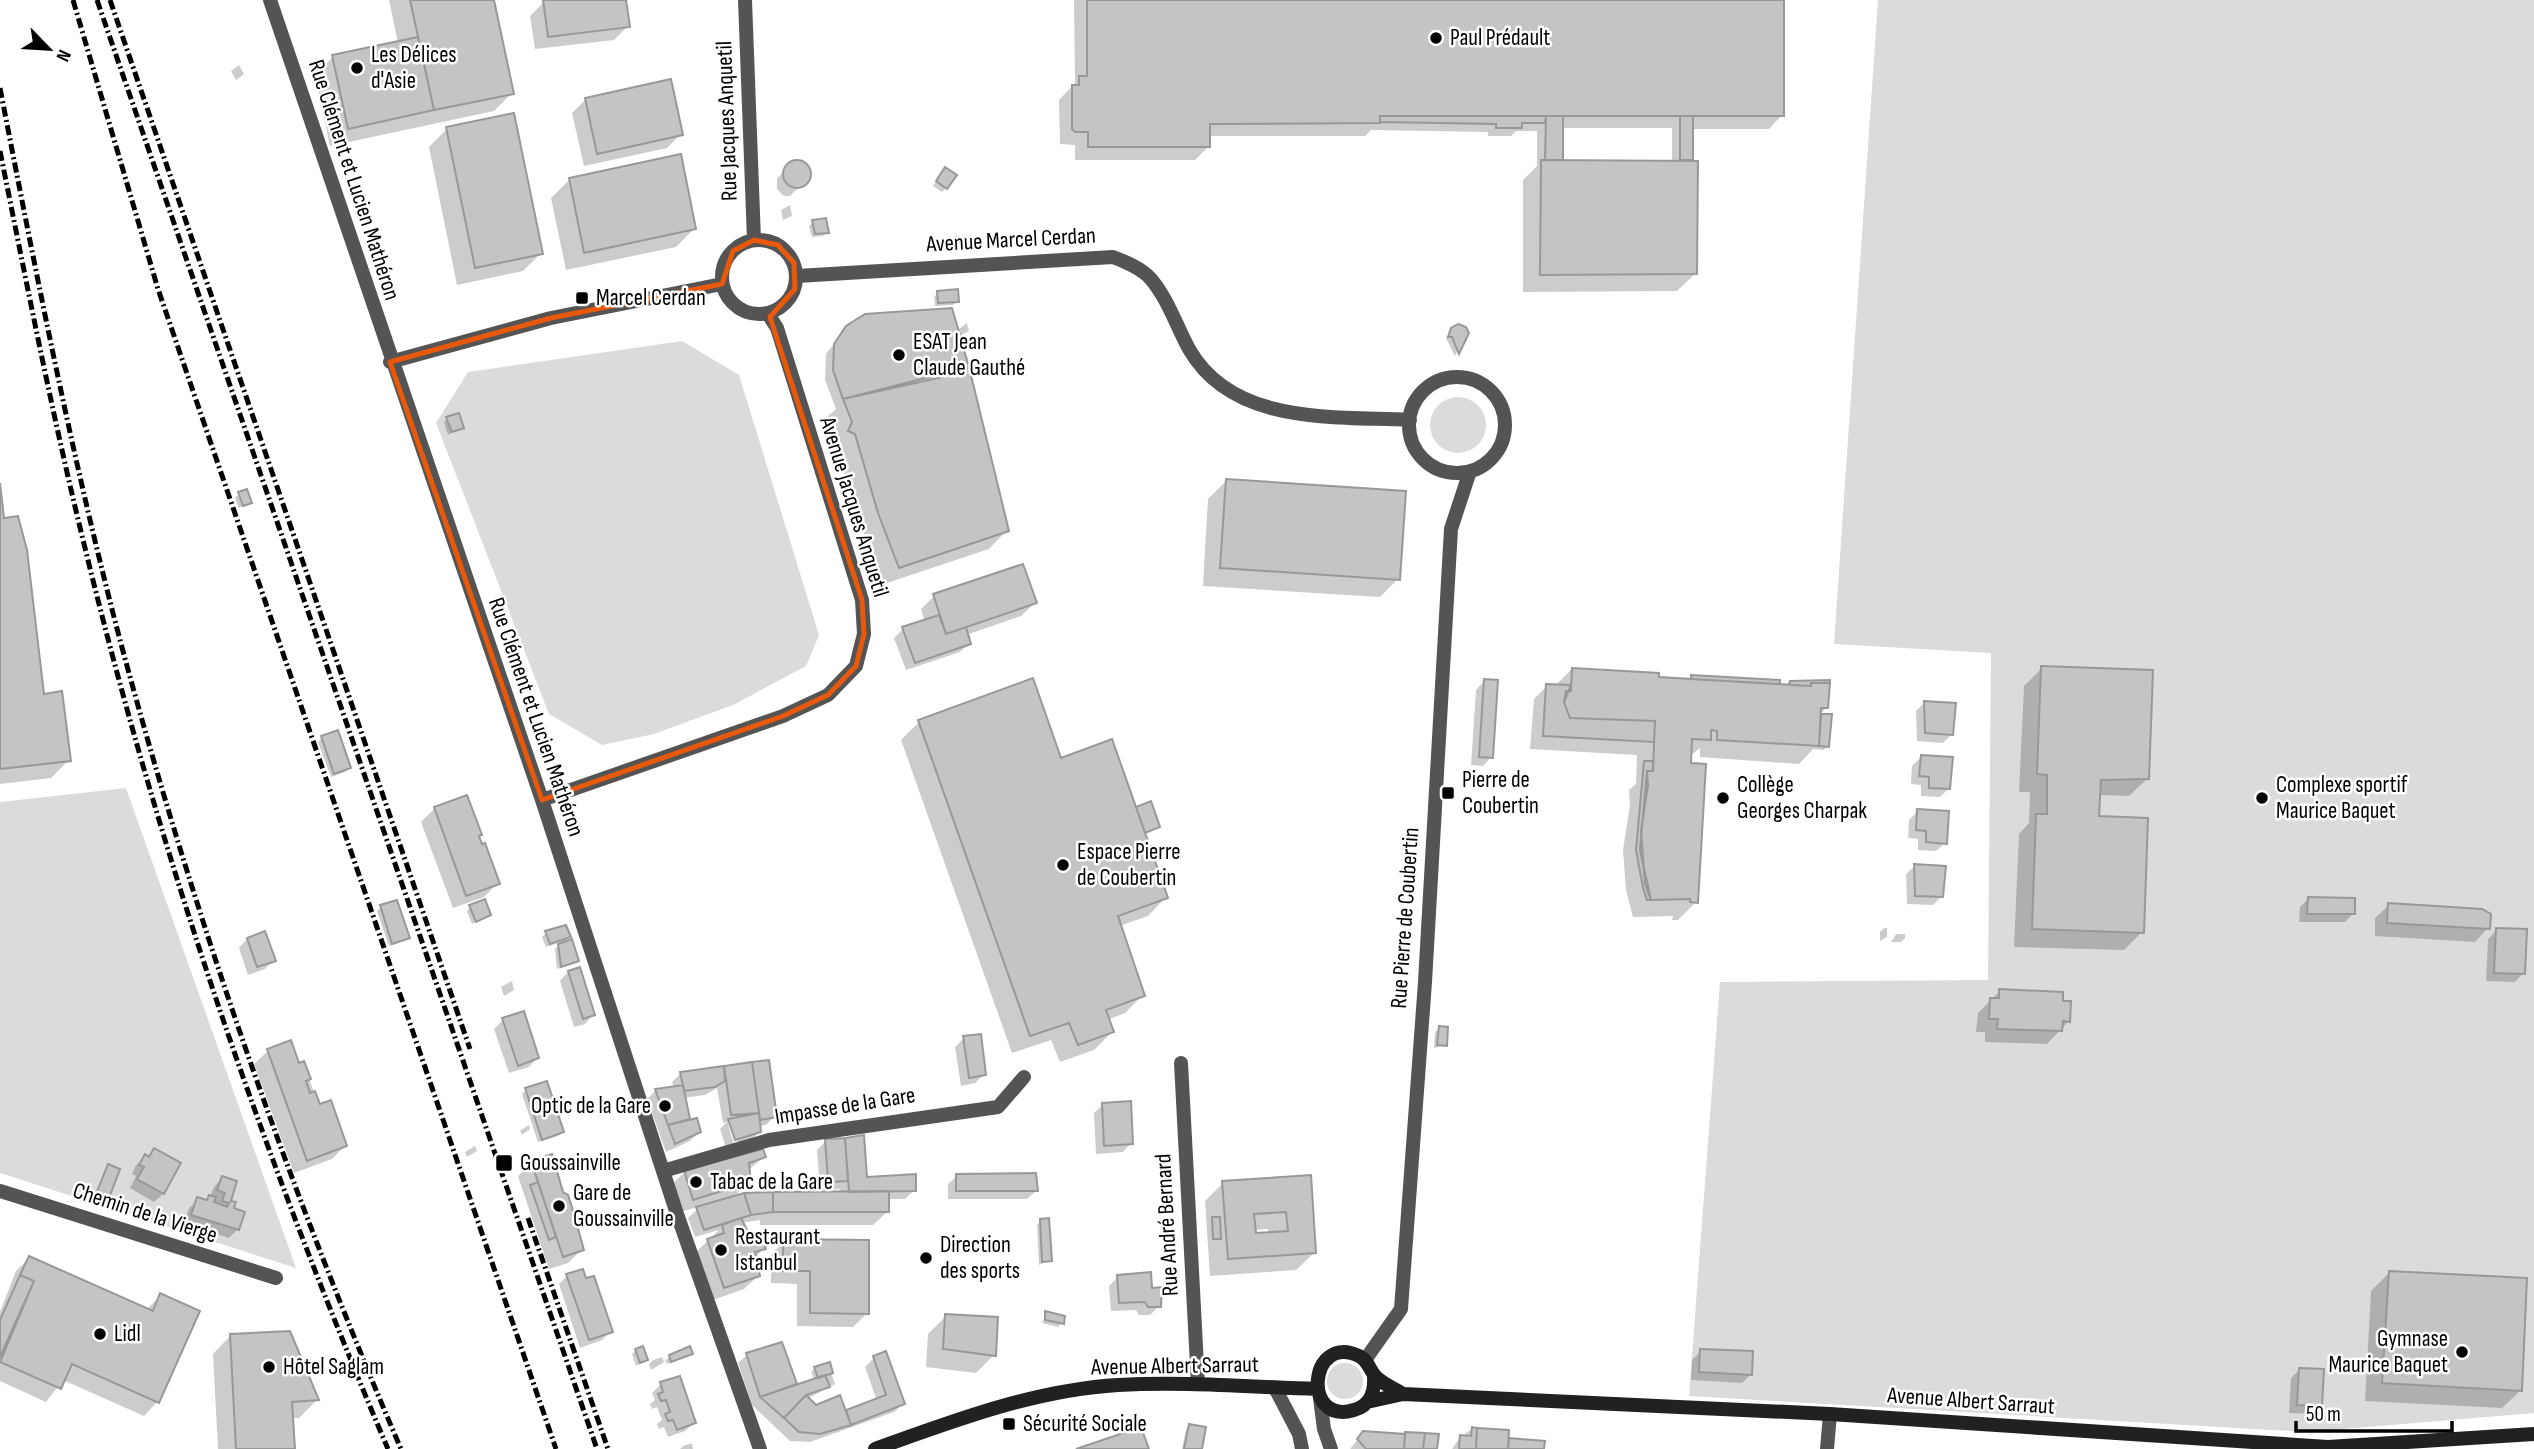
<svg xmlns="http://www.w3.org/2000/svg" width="2534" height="1449" font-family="'Sofia Sans Condensed',sans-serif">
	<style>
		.green { fill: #dbdbdb }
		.shadow { fill: #0003; fill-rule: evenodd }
		.building { fill: #c4c4c4; stroke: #989898; stroke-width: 2; fill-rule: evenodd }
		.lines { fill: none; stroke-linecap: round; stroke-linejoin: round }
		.street { stroke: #545454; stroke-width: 14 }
		.secondary { stroke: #212121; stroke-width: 14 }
		.rail { stroke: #000; stroke-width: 5; stroke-dasharray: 10 3.5 2 3.5; stroke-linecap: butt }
		.marked { fill: none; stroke: #e8590c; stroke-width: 5; stroke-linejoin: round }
		.poi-dot { fill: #000; stroke: #fff; stroke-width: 2.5 }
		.labels { text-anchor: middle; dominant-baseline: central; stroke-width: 5; stroke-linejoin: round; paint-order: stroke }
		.poi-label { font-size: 23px; fill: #000; stroke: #fff; text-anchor: start }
		.street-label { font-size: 23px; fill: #000; stroke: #fff }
	</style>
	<rect width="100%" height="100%" fill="#fff"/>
	<path class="green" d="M1878 0H2534V1413L2307 1432 1689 1396 1720 982 1988 980 1991 653 1834 644Z
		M682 341 739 375 819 635 806 666 733 705 654 734 602 745 549 714 436 423 468 372Z
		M1430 425a28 28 0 1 1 56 0a28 28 0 1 1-56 0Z
		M126 788 296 1268 0 1173V802Z
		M1327 1381a18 18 0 1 1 36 0a18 18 0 1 1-36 0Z"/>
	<path class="shadow" d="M389 0H492L512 93 494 111 330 146 315 75 333 57 398 43Z
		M559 0H629L624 1 628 26 614 40 535 49 530 16 544 2Z
		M1074 0H1782V115L1769 129H1691L1689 162 1696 273 1677 291 1523 292V180L1537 166V131H1516L1511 136H1488V132L1371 130 1365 136H1208V147L1195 160H1075V145L1060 144 1059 100 1075 83ZM1562 128H1672V162H1559Z
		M239 65 244 74 236 80 231 71Z
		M586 99 681 134 667 148 584 166 572 113Z
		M447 129 541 253 523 271 457 285 429 147Z
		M794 162 805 164 809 177 790 196H784L777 189V178Z
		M942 173 946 188 942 192 933 186Z
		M569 180 694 229 676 247 566 270 551 198Z
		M790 205 792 216 783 220 781 210Z
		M813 222 827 232 823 236 812 237 809 226Z
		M950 239H959V243L946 247Z
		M938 293 957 301 953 305 935 306 934 297Z
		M967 323 969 331 958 337 1007 530 989 549 881 585 837 452 831 449 835 442 826 418 836 409 825 380 826 354 847 327 956 331Z
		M1451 331 1463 340 1455 356 1446 338Z
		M447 419 462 427 448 435 444 422Z
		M1226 481 1398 579 1380 597 1203 586 1208 499Z
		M239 494 250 502 239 508 235 498Z
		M0 498 42 695 69 760 51 778 0 784Z
		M934 596 1035 603 1021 616 966 635 969 643 960 652 906 670 894 638 903 629 925 622 921 609Z
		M2042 668 2148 778 2129 796 2099 795 2098 818 2142 932 2124 950 2014 947 2019 834 2029 823 2030 792H2019L2024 686Z
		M1572 669 1657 679 1687 680 1691 676 1778 682V686H1787L1790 683 1826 708 1819 716H1830L1828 746 1824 750 1813 749 1799 764 1700 757V748L1689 757 1696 902 1678 920H1672L1673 916 1633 917 1626 890 1623 850 1630 805 1629 790 1636 784 1637 755 1530 749 1534 699 1547 686H1555Z
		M1484 681 1491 757 1483 766 1471 765 1476 690Z
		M1924 703 1952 734 1943 743 1917 741 1916 711Z
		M919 722 1060 760 1135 809 1150 803 1158 826 1144 834 1166 897 1148 916 1119 926 1143 995 1125 1013 1107 1020 1112 1032 1094 1050 1060 1062 1051 1040 1012 1053 901 740Z
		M322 738 349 768 345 772 331 777 318 742Z
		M1921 757 1949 788 1940 797 1921 796V785L1911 784 1912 766Z
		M466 797 481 847 498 883 484 897 453 908 421 822 434 809Z
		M1918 811 1945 843 1936 851 1918 850V839L1908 838 1909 820Z
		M1915 866 1941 897 1933 905 1907 904 1906 874Z
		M2308 899 2353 914 2345 922H2299L2300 907Z
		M2389 905 2488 928 2475 942 2375 936V918Z
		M381 907 408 938 404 941 389 946 377 911Z
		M470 907 489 915 472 924 467 911Z
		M1884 928H1887V937L1880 941V932Z
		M2497 930 2523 973 2515 982 2486 981 2488 939Z
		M546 933 569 937 561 945 577 961 573 964 557 969 555 949 563 941 546 947 542 937Z
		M1896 934H1905V938L1901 942H1891Z
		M247 939 274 960 265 969 248 975 239 948Z
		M568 972 593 1015 585 1024 574 1027 560 981Z
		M512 981 514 990 504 996 501 987Z
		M2000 991 2069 1021 2047 1044 1985 1042V1032H1976L1978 1013Z
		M523 1013 537 1058 529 1067 509 1073 494 1029 503 1020Z
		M1439 1028 1445 1045 1434 1048 1435 1032Z
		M964 1038 984 1074 975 1083 961 1086 955 1047Z
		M290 1042 298 1065 303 1063 319 1106 345 1146 332 1159 294 1173 254 1064 268 1051Z
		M767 1062 775 1116 766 1125 759 1126 760 1131 751 1140 738 1144 731 1124H728L734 1145 726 1148 720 1129 727 1122 723 1123 717 1088 705 1095 684 1098 689 1121 699 1132 690 1141 666 1152 647 1099 656 1090 674 1088 672 1082 681 1073Z
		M526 1090 562 1132 558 1136 538 1142 522 1094Z
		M1103 1105 1131 1143 1123 1152 1096 1154 1094 1113Z
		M529 1125 530 1129 522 1135 520 1131Z
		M863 1137 865 1179 914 1190 905 1199H887V1212L873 1225H760V1220L741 1223 751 1242 764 1248 755 1258 758 1276 744 1289 710 1301 694 1254 719 1230 695 1237 688 1218 701 1206 680 1212 671 1185 685 1172 764 1157 746 1172 749 1181 732 1199 840 1193V1189L820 1190 817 1150 826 1141Z
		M475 1146 477 1151 467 1157 465 1152Z
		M155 1150 179 1164 163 1194 154 1202 130 1188 136 1176 132 1174 136 1165Z
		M532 1163 582 1249 568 1263 549 1269 518 1176Z
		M108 1166 107 1197 104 1201 94 1198Z
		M957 1176 1036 1191 1027 1199H948V1184Z
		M1309 1177 1315 1252 1296 1270 1210 1276 1205 1201 1223 1183ZM1268 1229 1269 1234 1254 1235V1230Z
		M222 1178 232 1209 243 1213 237 1230 229 1238 184 1224 189 1208 198 1199 205 1201 210 1197 214 1187Z
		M1041 1221 1050 1260 1039 1265 1037 1225Z
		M784 1241 867 1313 853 1327 797 1326V1284L771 1283V1255Z
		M29 1258 147 1309 161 1295 198 1312 157 1402 144 1416 63 1380 46 1402 0 1381V1312L16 1271Z
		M2389 1273 2521 1390 2502 1408 2365 1401 2371 1291Z
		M567 1276 611 1331 602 1340 580 1348 559 1284Z
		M1118 1277 1150 1290 1159 1306 1150 1315H1139L1136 1310 1111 1311 1109 1286Z
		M1046 1313 1062 1323 1058 1327 1042 1323Z
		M946 1316 994 1355 976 1373 926 1367 928 1334Z
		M231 1335 317 1400 299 1418H291L293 1449H218L213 1354Z
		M781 1344 796 1387 814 1379 811 1372 815 1368 828 1364 835 1384 807 1399 815 1407 845 1412 877 1401 865 1367 874 1358 903 1404 894 1412 810 1442 790 1441 752 1405 738 1363 747 1355Z
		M636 1350 646 1360 636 1366 632 1354Z
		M1701 1351 1751 1374 1742 1383 1691 1380 1692 1360Z
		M691 1354 667 1364 666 1361 651 1370 649 1364 653 1360 662 1357 664 1362 670 1356Z
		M2299 1370 2321 1405 2312 1414 2289 1413 2291 1378Z
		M661 1384 694 1423 685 1431 668 1437 664 1427 659 1429 657 1424 662 1420 657 1407 652 1409 650 1404 655 1400 652 1393Z
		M1190 1426 1200 1449H1182L1186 1430Z
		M1472 1429 1507 1443 1510 1440 1542 1449H1452L1460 1437Z
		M1363 1433 1436 1449H1350Z
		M692 1443 693 1449H680L683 1446Z"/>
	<path class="building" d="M410 0H494L514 94 434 110Z
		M543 0H626L630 27 548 37Z
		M1087 0H1784V116H1380V123L1210 124V147H1088V132H1075L1072 129V85H1079V76H1087Z
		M418 37 434 110 348 129 332 55Z
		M671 79 683 135 597 154 585 98Z
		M514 113 543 254 475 268 446 127Z
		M1380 116H1546L1545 123H1522V128H1496V124L1380 122Z
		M1546 116H1563V160H1545Z
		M1680 116H1693V160H1680Z
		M681 154 696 229 584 253 569 178Z
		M1541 160 1698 161 1697 274 1540 275Z
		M783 174a14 14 0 1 1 28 0a14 14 0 1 1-28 0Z
		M945 167 957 175 947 189 936 181Z
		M826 218 829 233 815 234 812 220Z
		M958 289 959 302 938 303 937 291Z
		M952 308 969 367 843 399 833 370 834 344 846 326 865 314Z
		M1458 324 1466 327 1469 333 1459 354 1452 337H1448L1451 328Z
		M969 367 1009 531 899 568 878 513 855 434 848 431 852 422 843 399 938 378Z
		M459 413 464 428 452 432 446 417Z
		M1226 479 1406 491 1400 580 1220 568Z
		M0 483 4 518 18 516 27 550 44 694 62 691 71 761 0 769Z
		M247 489 252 503 243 506 238 492Z
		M1023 564 1037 603 946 634 933 594Z
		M939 615 946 634 966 627 971 644 915 663 902 627Z
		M2041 666 2153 670 2149 779 2101 780 2099 816 2148 818 2144 933 2032 929 2036 814H2047V775L2037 774Z
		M1572 668 1659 673V677L1811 686V683H1830L1828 708H1821L1819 746 1717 740V731L1711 730V740L1692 739 1691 763 1706 764 1698 903 1690 902V899L1651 900 1645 884 1641 831 1648 785 1647 771H1653L1655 721 1570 718 1564 702 1566 691H1571Z
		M1691 675 1780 680V684L1691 679Z
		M1033 678 1061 758 1112 739 1168 898 1118 916 1145 996 1106 1010 1114 1032 1078 1045 1069 1023 1030 1036 918 720Z
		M1484 679 1498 680 1493 758 1479 757Z
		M1830 680V683H1811V686L1789 685 1790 681Z
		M1546 684 1571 685 1564 702 1570 718 1655 721 1654 742 1543 736Z
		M1924 701 1956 703 1953 735 1925 733Z
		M1821 714H1832L1829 747 1819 746Z
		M338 730 351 768 334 774 321 736Z
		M1921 755 1953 757 1950 789 1929 788V777L1919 776Z
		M1644 761H1653V771H1647L1640 850 1651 900H1647L1643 888 1636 850Z
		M467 795 482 835 479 836 482 844 485 843 500 884 466 896 434 807Z
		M1151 801 1160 827 1145 833 1136 807Z
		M1917 809 1949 811 1947 844 1926 842V831L1916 830Z
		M1914 864 1946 866 1943 897 1915 896Z
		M2308 897 2355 898V914H2307Z
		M485 899 491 915 476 922 469 905Z
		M397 900 410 938 392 944 380 905Z
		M2388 903 2482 909 2491 914 2490 929 2387 923Z
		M566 925 571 937 550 944 545 931Z
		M2496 928 2527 929 2525 974 2494 973Z
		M265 931 276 961 257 967 247 938Z
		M572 939 579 961 561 967 558 944Z
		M580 967 595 1015 583 1019 568 971Z
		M1999 989 2063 992V1001H2071L2070 1022 2063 1021 2062 1031 1997 1029 1998 1019H1989L1990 998H1999Z
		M524 1011 539 1058 518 1066 502 1018Z
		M1439 1026 1448 1027 1447 1046 1437 1045Z
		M981 1034 986 1075 969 1078 963 1036Z
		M291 1040 299 1063 304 1061 311 1079 306 1081 310 1093 315 1091 320 1104 331 1100 347 1146 307 1161 267 1049Z
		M769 1060 777 1117 760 1120 752 1062Z
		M752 1062 759 1113 731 1115 724 1066Z
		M724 1066 725 1081 715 1087 684 1091 680 1072Z
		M547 1081 564 1132 542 1140 525 1088Z
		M683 1085 690 1119 668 1125 655 1089Z
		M1131 1101 1133 1144 1104 1146 1102 1103Z
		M759 1113 761 1132 735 1140 728 1119Z
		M697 1118 701 1132 675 1144 668 1125Z
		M864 1135 867 1177 916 1174V1191L849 1192 845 1138Z
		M845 1138 848 1181 828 1182 825 1139Z
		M154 1148 181 1163 164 1194 137 1179 144 1167 139 1165 145 1154 149 1157Z
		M763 1149 766 1157 749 1163 751 1182 693 1200 684 1170Z
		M552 1154 563 1192 568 1195 572 1207 584 1250 563 1257 531 1161Z
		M108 1164 120 1169 109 1198 96 1194Z
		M1036 1173 1038 1191H956V1174Z
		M1311 1175 1316 1253 1228 1259 1222 1181ZM1286 1212 1288 1231 1256 1233 1254 1214Z
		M222 1176 237 1181 231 1201 236 1202 234 1208 245 1212 239 1230 191 1215 197 1197 207 1200 209 1195 216 1197 214 1202 227 1207 229 1203 222 1201 225 1193 217 1190Z
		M538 1182 556 1237 549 1240 530 1185Z
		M889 1191V1212H773V1192Z
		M773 1192V1212L751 1215 744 1193Z
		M744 1193 751 1215 704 1230 696 1207Z
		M1212 1217H1220L1221 1239H1213Z
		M741 1218 752 1240 762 1237 766 1249 755 1252 760 1276 724 1288 707 1239 724 1233 722 1225Z
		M1049 1218 1052 1261 1042 1262 1040 1219Z
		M783 1239 869 1240V1314L810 1313V1271H783Z
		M29 1256 153 1311 160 1293 200 1311 159 1403 72 1364 61 1389 0 1362 34 1281 20 1275Z
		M583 1269 586 1278 594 1276 613 1332 589 1340 566 1274Z
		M2389 1271 2527 1278 2522 1391 2382 1383Z
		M1151 1272 1152 1288 1162 1287 1161 1307H1148L1145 1302 1119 1303 1117 1275Z
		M20 1275 34 1281 0 1357V1320Z
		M1045 1311 1065 1316 1064 1324 1045 1320Z
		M945 1314 998 1317 996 1356 943 1349Z
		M290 1331 319 1400 292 1402 295 1449H236L230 1334Z
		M782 1342 797 1384 760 1397 746 1353Z
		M643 1346 648 1360 640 1363 635 1349Z
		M690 1346 693 1354 671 1362 669 1355Z
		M1700 1349 1753 1351 1752 1375 1699 1372Z
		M886 1351 905 1404 851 1425 846 1410 886 1395 873 1356Z
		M830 1362 833 1373 818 1378 814 1367Z
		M2299 1368 2324 1369 2322 1406 2297 1405Z
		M825 1375 830 1387 806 1395 784 1418 760 1397Z
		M680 1376 696 1423 677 1430 673 1420 668 1421 665 1414 670 1412 666 1400 661 1401 658 1394 663 1392 660 1382Z
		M806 1395 816 1405 840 1395 851 1425 820 1434 799 1432 784 1418Z
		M1189 1424 1206 1427 1202 1449H1184Z
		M1141 1427 1149 1449H1076Z
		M1472 1427 1477 1428 1476 1449H1459L1460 1435 1471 1436Z
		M1477 1428 1509 1430 1508 1449H1476Z
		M1363 1431 1405 1434 1404 1449H1366L1357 1439Z
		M1405 1432 1425 1433 1423 1449H1404Z
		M1425 1433 1439 1434 1437 1449H1423Z
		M1509 1438 1545 1441 1544 1449H1508Z"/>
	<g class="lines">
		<path class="street" d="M270 0 542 800 677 1214 760 1449
			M745 0 754 240
			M722 277a37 37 0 1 1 74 0a37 37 0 1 1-74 0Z
			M797 276 1113 257C1126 262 1141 268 1150 278 1167 297 1177 327 1189 349 1233 426 1335 416 1410 420
			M390 362 551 318 722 284
			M1409 425a48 48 0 1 1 96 0a48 48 0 1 1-96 0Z
			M542 800 783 716 828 695 856 666 864 634 862 600 777 328 768 314
			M1181 1063 1198 1384
			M663 1171 769 1140 998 1107 1024 1077
			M0 1191 276 1278
			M1365 1360 1401 1309 1425 982 1451 529 1470 471
			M1275 1388 1299 1434 1302 1449
			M1320 1398 1324 1429 1331 1449
			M1827 1449 1830 1414"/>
		<path class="secondary" d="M1374 1376C1375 1391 1370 1406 1354 1410 1301 1426 1309 1332 1359 1356 1369 1361 1369 1370 1376 1377 1383 1384 1395 1389 1403 1394
			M1367 1402 1403 1394 1830 1414 2328 1447 2534 1434
			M875 1449C953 1421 1034 1390 1118 1385 1184 1381 1251 1387 1317 1389"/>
		<path class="rail" d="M73 0 158 289 556 1449
			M97 0 597 1449
			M110 0 470 1049
			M0 88C36 273 72 458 120 640 194 916 288 1186 401 1449
			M0 151C27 285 53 419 86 552 161 859 264 1158 388 1449
			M528 1218 608 1449"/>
	</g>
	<path class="marked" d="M754 240 778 245 794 263 795 289 770 317 862 600 864 634 856 666 828 695 783 716 542 800 390 362 551 318 722 284 733 251Z"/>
	<g class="poi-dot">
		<circle cx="1436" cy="38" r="7"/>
		<circle cx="357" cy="68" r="7"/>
		<rect x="575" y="291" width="14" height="14" rx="3.5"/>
		<circle cx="899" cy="355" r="7"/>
		<rect x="1441" y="786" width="14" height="14" rx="3.5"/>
		<circle cx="1723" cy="798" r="7"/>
		<circle cx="2262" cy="798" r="7"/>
		<circle cx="1063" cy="865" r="7"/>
		<circle cx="665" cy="1106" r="7"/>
		<rect x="495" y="1154" width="18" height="18" rx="3.5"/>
		<circle cx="696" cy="1182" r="7"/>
		<circle cx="559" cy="1206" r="7"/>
		<circle cx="721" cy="1250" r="7"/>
		<circle cx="926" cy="1258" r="7"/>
		<circle cx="100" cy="1334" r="7"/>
		<circle cx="2462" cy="1352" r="7"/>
		<circle cx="269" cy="1367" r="7"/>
		<rect x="1002" y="1417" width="14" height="14" rx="3.5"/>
	</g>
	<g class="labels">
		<g class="poi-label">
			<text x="1450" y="38">Paul Prédault</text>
			<text x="371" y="55">Les Délices<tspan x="371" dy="26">d'Asie</tspan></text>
			<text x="596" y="298">Marcel Cerdan</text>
			<text x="913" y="342">ESAT Jean<tspan x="913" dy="26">Claude Gauthé</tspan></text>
			<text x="1462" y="780">Pierre de<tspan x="1462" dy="26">Coubertin</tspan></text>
			<text x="1737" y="785">Collège<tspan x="1737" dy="26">Georges Charpak</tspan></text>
			<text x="2276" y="785">Complexe sportif<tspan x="2276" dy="26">Maurice Baquet</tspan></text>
			<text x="1077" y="852">Espace Pierre<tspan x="1077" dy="26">de Coubertin</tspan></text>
			<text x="651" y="1106" text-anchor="end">Optic de la Gare</text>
			<text x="520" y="1163">Goussainville</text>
			<text x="710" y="1182">Tabac de la Gare</text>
			<text x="573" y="1193">Gare de<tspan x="573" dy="26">Goussainville</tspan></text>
			<text x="735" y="1237">Restaurant<tspan x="735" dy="26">Istanbul</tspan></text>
			<text x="940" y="1245">Direction<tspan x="940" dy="26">des sports</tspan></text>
			<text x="114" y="1334">Lidl</text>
			<text x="2448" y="1339" text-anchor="end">Gymnase<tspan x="2448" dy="26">Maurice Baquet</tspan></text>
			<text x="283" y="1367">Hôtel Saglam</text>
			<text x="1023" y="1424">Sécurité Sociale</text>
		</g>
		<g class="street-label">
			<text transform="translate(727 121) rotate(-92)">Rue Jacques Anquetil</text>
			<text transform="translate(354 180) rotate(72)">Rue Clément et Lucien Mathéron</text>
			<text transform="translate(1011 240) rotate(-3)">Avenue Marcel Cerdan</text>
			<text transform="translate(854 507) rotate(73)">Avenue Jacques Anquetil</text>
			<text transform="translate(536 717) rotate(71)">Rue Clément et Lucien Mathéron</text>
			<text transform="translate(1405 918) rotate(-86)">Rue Pierre de Coubertin</text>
			<text transform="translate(845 1106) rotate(-9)">Impasse de la Gare</text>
			<text transform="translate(145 1213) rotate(18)">Chemin de la Vierge</text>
			<text transform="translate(1167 1225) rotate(-93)">Rue André Bernard</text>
			<text transform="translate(1175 1366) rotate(-1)">Avenue Albert Sarraut</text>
			<text transform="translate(1971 1401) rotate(4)">Avenue Albert Sarraut</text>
		</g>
	</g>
	<g transform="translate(49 49) rotate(115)" stroke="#ffffff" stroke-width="5" paint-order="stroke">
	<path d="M0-5L12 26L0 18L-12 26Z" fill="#000000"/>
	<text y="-10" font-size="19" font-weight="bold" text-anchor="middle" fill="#000000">N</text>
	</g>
	<path d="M2296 1421v10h156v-10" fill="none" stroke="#000000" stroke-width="3.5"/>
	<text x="2306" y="1421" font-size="21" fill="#000000" stroke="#ffffff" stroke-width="5" paint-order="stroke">50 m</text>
</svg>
